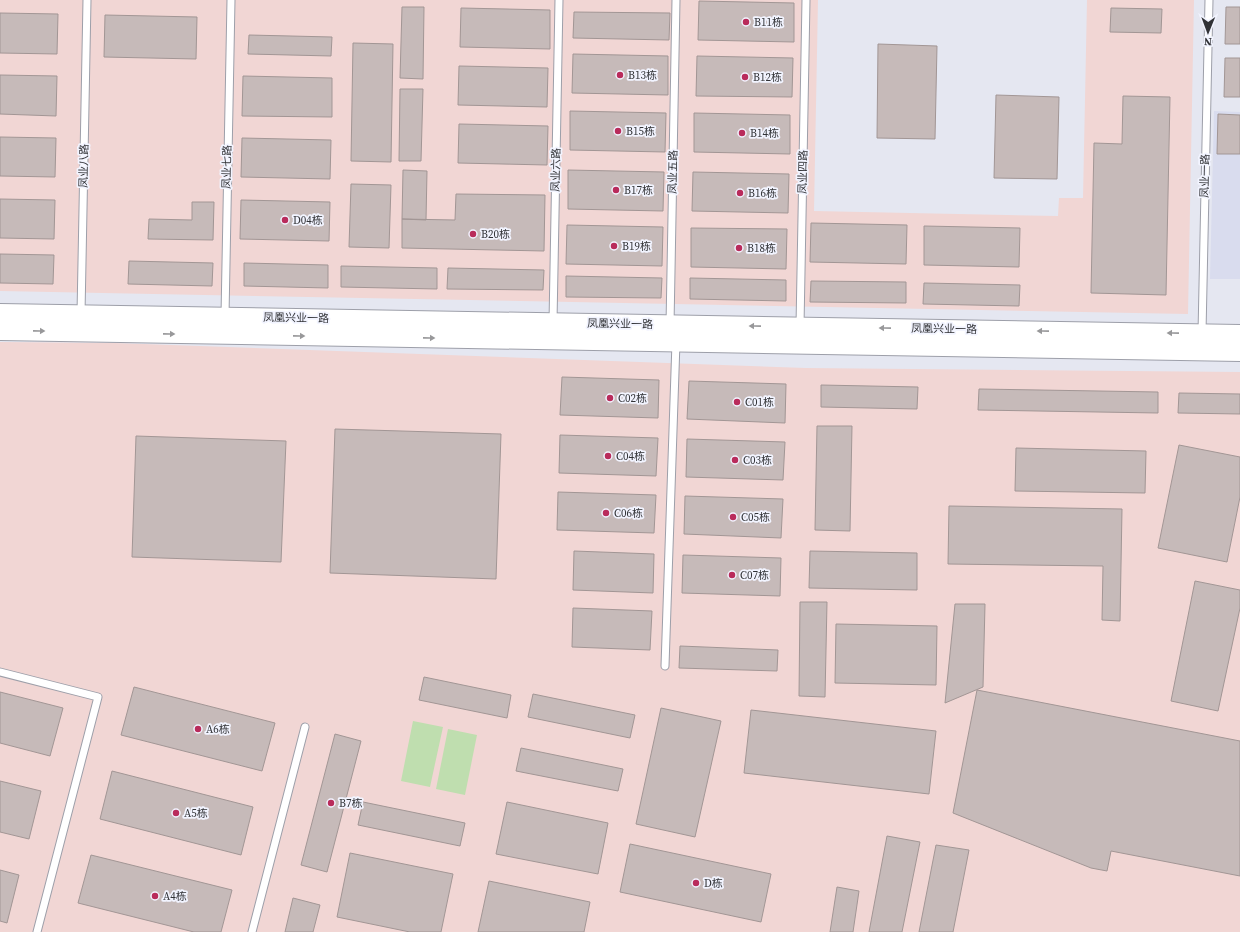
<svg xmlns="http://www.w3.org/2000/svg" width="1240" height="932" font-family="'Source Serif 4','Noto Sans SC',serif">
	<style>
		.built { fill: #d9dcee }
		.industrial { fill: #f1d6d4 }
		.green { fill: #bfdeaf }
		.building { fill: #c6bab9; stroke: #a29695 }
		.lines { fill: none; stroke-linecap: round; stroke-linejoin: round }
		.service-casing { stroke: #9d9fa9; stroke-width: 9 }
		.tertiary-casing { stroke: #9d9fa9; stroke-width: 20 }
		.service { stroke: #fff; stroke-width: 7 }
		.tertiary { stroke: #fff; stroke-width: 18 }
		.oneway { fill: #98989a }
		.poi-dot { fill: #b92b5b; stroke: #f2f4ff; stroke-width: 1.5 }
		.labels { text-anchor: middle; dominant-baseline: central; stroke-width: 3.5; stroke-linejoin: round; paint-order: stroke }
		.poi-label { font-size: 11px; fill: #313236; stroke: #f2f4ff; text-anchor: start }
		.street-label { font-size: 11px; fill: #313236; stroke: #f2f4ff }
	</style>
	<rect width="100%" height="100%" fill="#e5e7f1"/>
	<path class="built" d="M1214 111 1240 112V279H1210Z"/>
	<path class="industrial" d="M0 0H818L814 211 1058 216 1059 198H1083L1087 0H1194L1188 314 0 291Z
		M0 342 115 343 806 368 1240 372V932H0Z"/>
	<path class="green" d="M413 721 443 727 430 787 401 781Z
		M448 729 477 735 465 795 436 789Z"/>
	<path class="building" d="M699 1 794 3V42L698 40Z
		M402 7H424L423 79 400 78Z
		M1226 7H1240V44H1225Z
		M461 8 550 10V49L460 47Z
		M1111 8 1162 9 1161 33 1110 32Z
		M574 12 670 13 669 40 573 38Z
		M0 13 58 14 57 54 0 53Z
		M105 15 197 17 196 59 104 57Z
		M249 35 332 37 331 56 248 54Z
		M353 43 393 44 391 162 351 161Z
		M878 44 937 46 935 139 877 138Z
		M573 54 668 56V95L572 93Z
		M697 56 793 58 792 97 696 96Z
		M1225 58H1240V97H1224Z
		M459 66 548 68 547 107 458 105Z
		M0 75 57 76 56 116 0 114Z
		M243 76 332 78V117L242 116Z
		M400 89H423L421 161H399Z
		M996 95 1059 97 1057 179 994 178Z
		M1123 96 1170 97 1166 295 1091 293 1094 143 1122 144Z
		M570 111 666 113 665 152 570 150Z
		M694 113 790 115V154L694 152Z
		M1218 114 1240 115V154H1217Z
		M459 124 548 126 547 165 458 163Z
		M0 137 56 138 55 177 0 176Z
		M242 138 331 140 330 179 241 177Z
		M403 170 427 171 426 220 402 219Z
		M568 170 664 172 663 211 568 209Z
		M693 172 789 174 788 213 692 211Z
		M351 184 391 185 389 248 349 247Z
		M456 194 545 195 544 251 402 248V219L455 220Z
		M0 199 55 200 54 239 0 238Z
		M241 200 330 202 329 241 240 239Z
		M192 202H214L213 240 148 239 149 219 192 220Z
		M811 223 907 225 906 264 810 262Z
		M567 225 663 227 662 266 566 264Z
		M924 226 1020 228 1019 267 924 265Z
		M691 228 787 229 786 269 691 267Z
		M0 254 54 255 53 284 0 283Z
		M129 261 213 263 212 286 128 284Z
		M244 263 328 265V288L244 286Z
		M341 266 437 268V289L341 287Z
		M448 268 544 270 543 290 447 289Z
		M566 276 662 278 661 298 566 297Z
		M690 278 786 280V301L690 299Z
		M811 281 906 282V303L810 302Z
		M924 283 1020 285 1019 306 923 304Z
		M562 377 659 380 658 418 560 415Z
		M689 381 786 384 785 423 687 419Z
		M821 385 918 387 917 409 821 407Z
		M979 389 1158 392V413L978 410Z
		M1179 393 1240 394V414L1178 413Z
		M817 426H852L850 531 815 530Z
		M335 429 501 434 496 579 330 573Z
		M560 435 658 438 656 476 559 473Z
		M136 436 286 441 281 562 132 557Z
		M687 439 785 442 783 480 686 477Z
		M1179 445 1240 457V497L1227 562 1158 548Z
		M1016 448 1146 451 1145 493 1015 491Z
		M558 492 656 495 654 533 557 530Z
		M685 496 783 499 781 538 684 534Z
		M949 506 1122 509 1120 621 1102 620 1103 566 948 564Z
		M574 551 654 554 653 593 573 590Z
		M810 551 917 553V590L809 588Z
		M683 555 781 558 780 596 682 593Z
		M1195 581 1240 590V608L1218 711 1171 701Z
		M800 602H827L825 697 799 696Z
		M955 604H985L983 687 945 703Z
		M573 608 652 611 650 650 572 647Z
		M836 624 937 626 936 685 835 683Z
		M680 646 778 650 777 671 679 668Z
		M424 677 511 695 507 718 419 700Z
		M134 687 275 723 262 771 121 735Z
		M977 690 1240 741V876L1111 851 1107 871 1091 868 953 813Z
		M0 692 63 708 50 756 0 743Z
		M533 694 635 715 630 738 528 717Z
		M661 708 721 721 695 837 636 824Z
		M751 710 936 731 929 794 744 773Z
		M335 734 361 741 327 872 301 865Z
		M521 748 623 769 618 791 516 771Z
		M112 771 253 807 241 855 100 819Z
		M0 781 41 791 29 839 0 832Z
		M363 802 465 823 460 846 358 825Z
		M507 802 608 823 598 874 496 854Z
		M887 836 920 842 902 932H869Z
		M630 844 771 874 761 922 620 892Z
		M936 845 969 850 953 932H919Z
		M350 853 453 874 441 932H410L337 917Z
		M91 855 232 890 221 932H194L78 903Z
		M0 870 19 875 7 923 0 921Z
		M489 881 590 902 584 932H478Z
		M837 887 859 891 853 932H830Z
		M293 898 320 905 313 932H285Z"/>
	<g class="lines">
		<defs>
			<path id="service" d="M81 314 87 0
				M225 316 231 0
				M553 322 559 0
				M670 325 676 0
				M800 326 806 0
				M1202 333 1209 0
				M665 666 676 342
				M0 672 98 697 37 932
				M252 932 305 727"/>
			<path id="tertiary" d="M0 313 1240 334
				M0 331 1240 352"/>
		</defs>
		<use href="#service" class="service-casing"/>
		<use href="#tertiary" class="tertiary-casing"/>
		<use href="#service" class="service"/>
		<use href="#tertiary" class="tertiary"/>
	</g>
	<defs><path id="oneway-solid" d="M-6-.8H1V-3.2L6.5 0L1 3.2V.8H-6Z"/></defs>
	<g class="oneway">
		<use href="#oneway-solid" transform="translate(755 326) rotate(-179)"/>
		<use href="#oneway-solid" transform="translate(885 328) rotate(-179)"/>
		<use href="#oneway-solid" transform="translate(39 331) rotate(1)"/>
		<use href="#oneway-solid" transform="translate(1043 331) rotate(-179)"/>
		<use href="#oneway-solid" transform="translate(1173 333) rotate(-179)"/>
		<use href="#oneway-solid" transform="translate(169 334) rotate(1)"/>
		<use href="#oneway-solid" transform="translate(299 336) rotate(1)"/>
		<use href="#oneway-solid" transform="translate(429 338) rotate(1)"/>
	</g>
	<g class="poi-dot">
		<circle cx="746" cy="22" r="4"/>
		<circle cx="620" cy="75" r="4"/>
		<circle cx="745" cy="77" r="4"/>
		<circle cx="618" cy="131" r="4"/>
		<circle cx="742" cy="133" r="4"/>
		<circle cx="616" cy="190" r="4"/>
		<circle cx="740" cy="193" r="4"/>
		<circle cx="285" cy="220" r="4"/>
		<circle cx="473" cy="234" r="4"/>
		<circle cx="614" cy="246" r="4"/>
		<circle cx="739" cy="248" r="4"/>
		<circle cx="610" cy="398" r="4"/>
		<circle cx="737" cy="402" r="4"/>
		<circle cx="608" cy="456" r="4"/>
		<circle cx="735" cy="460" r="4"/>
		<circle cx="606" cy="513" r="4"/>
		<circle cx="733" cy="517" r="4"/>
		<circle cx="732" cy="575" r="4"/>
		<circle cx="198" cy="729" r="4"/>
		<circle cx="331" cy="803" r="4"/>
		<circle cx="176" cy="813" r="4"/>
		<circle cx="696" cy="883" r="4"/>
		<circle cx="155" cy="896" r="4"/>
	</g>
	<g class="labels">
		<g class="poi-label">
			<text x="754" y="22">B11栋</text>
			<text x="628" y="75">B13栋</text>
			<text x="753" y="77">B12栋</text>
			<text x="626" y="131">B15栋</text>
			<text x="750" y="133">B14栋</text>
			<text x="624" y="190">B17栋</text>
			<text x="748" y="193">B16栋</text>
			<text x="293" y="220">D04栋</text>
			<text x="481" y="234">B20栋</text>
			<text x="622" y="246">B19栋</text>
			<text x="747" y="248">B18栋</text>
			<text x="618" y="398">C02栋</text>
			<text x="745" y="402">C01栋</text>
			<text x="616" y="456">C04栋</text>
			<text x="743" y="460">C03栋</text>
			<text x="614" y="513">C06栋</text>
			<text x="741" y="517">C05栋</text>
			<text x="740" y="575">C07栋</text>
			<text x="206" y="729">A6栋</text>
			<text x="339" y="803">B7栋</text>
			<text x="184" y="813">A5栋</text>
			<text x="704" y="883">D栋</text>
			<text x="163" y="896">A4栋</text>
		</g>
		<g class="street-label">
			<text transform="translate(84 166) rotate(-89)">凤业八路</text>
			<text transform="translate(227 167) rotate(-89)">凤业七路</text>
			<text transform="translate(556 170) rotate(-89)">凤业六路</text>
			<text transform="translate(673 172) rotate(-89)">凤业五路</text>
			<text transform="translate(803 172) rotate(-89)">凤业四路</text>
			<text transform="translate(1205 176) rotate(-89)">凤业一路</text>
			<text transform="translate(296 318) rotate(1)">凤凰兴业一路</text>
			<text transform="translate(620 324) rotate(1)">凤凰兴业一路</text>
			<text transform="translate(944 329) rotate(1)">凤凰兴业一路</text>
		</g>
	</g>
	<g transform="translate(1208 32) rotate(181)" stroke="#f2f4ff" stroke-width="3" paint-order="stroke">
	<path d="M0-3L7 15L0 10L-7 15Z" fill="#313236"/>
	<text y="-6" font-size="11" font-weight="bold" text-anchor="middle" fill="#313236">N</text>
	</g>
</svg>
